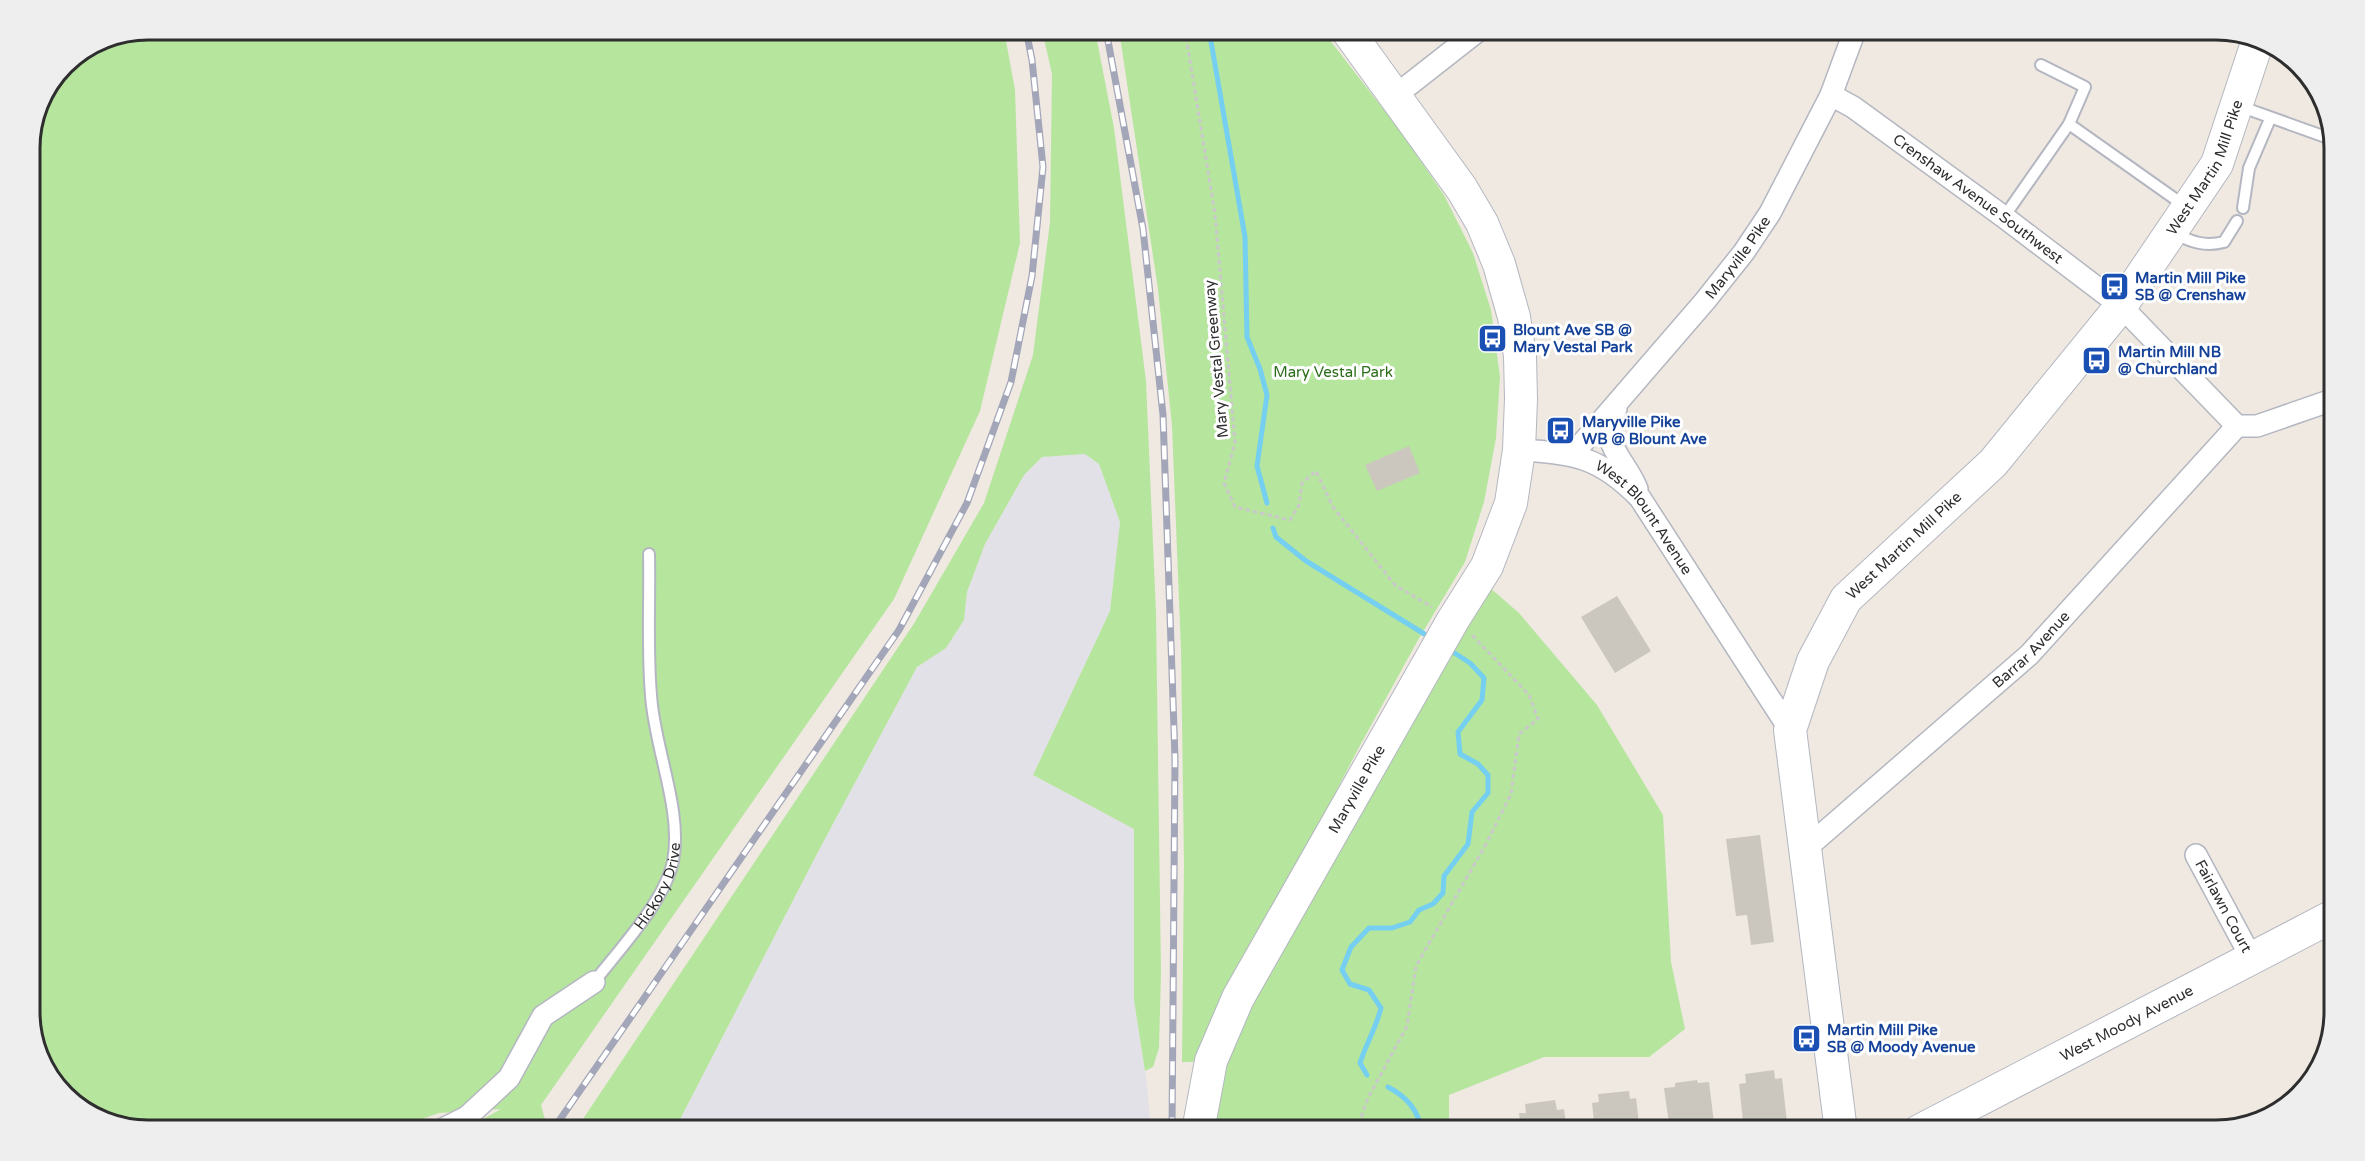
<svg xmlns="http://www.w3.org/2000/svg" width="2365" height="1161" font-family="'Varela Round',sans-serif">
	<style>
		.industrial { fill: #e3e1e8 }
		.green { fill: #b6e59e }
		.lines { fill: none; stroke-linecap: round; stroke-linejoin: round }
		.stream { stroke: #75cff0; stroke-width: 5 }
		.building { fill: #cbc7bf }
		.lane-casing { stroke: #b4b7c1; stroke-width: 14 }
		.street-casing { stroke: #b4b7c1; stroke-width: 24 }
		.secondary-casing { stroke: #b4b7c1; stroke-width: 34 }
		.path { stroke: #c9c9c9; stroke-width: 3; stroke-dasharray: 4.5 3; stroke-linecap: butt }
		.lane { stroke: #fff; stroke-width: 10 }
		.street { stroke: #fff; stroke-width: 21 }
		.secondary { stroke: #fff; stroke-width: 32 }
		.rail-casing { stroke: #a3a6b8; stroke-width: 7 }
		.rail { stroke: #fff; stroke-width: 4.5; stroke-dasharray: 14; stroke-linecap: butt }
		.labels { text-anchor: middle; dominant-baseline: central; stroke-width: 6; stroke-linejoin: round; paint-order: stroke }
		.street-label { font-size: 15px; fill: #2e2e2e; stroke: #fff }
		.transit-label { font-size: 15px; font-weight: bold; fill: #164399; stroke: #fff; text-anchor: start }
		.park-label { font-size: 15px; fill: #2c6e1b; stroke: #fff }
		.rim { fill: none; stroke: #2e2e2e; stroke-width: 3 }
	</style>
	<rect width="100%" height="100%" fill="#efe9e1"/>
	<path class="industrial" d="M1085 454 1099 464 1120 522 1110 611 1033 775 1134 829V1000L1147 1084 1151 1131H674L819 850 917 667 946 648 964 620 967 592 985 544 1024 475 1042 457Z"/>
	<path class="green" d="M149 30H1004L1015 90 1020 243 980 411 894 599 541 1105 546 1123 540 1131H462L501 1109 439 1113 387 1131H148L96 1119 50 1079 30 1021V141L42 96 65 64 103 39Z
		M1042 30H1095L1114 128 1146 381 1156 613 1161 974 1159 1048 1153 1067 1145 1071 1134 1000V829L1033 775 1110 611 1120 522 1099 464 1085 454 1042 457 1024 475 985 544 967 592 964 620 946 648 917 667 819 850 674 1131H575L915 622 984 503 1033 355 1050 222 1052 74Z
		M1119 30H1322L1401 132 1444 195 1473 253 1491 310 1500 377 1496 438 1484 502 1465 562 1418 640 1357 751 1271 917 1235 969 1193 1062H1182L1184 864 1181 649 1172 426 1158 289Z
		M1489 587 1519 613 1597 705 1663 815 1671 962 1685 1029 1649 1057H1544L1449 1095V1131H1211L1221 1059Z"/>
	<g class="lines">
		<path class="stream" d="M1209 30 1245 237 1247 337 1260 369 1267 395 1257 466 1267 503
			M1273 528 1276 537 1306 561 1426 635
			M1367 1075 1360 1063C1366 1044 1376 1028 1381 1008L1369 990 1350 984 1342 970 1351 947 1369 928H1392L1410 922 1419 910 1433 904 1443 893 1444 876 1468 844 1472 812 1488 793V775L1478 764 1460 754 1458 732 1482 700 1484 678 1470 663 1453 652
			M1388 1087C1407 1097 1418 1110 1422 1131"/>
	</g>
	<path class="building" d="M1409 446 1420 473 1377 491 1365 465Z
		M1617 596 1651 651 1615 673 1581 617Z
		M1760 835 1774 942 1751 945 1747 915 1736 916 1726 839Z
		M1774 1070 1775 1079 1782 1078 1788 1131H1744L1739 1084 1746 1083 1745 1074Z
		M1697 1080 1698 1083 1709 1082 1715 1131H1670L1664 1088 1675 1087V1083Z
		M1629 1091 1630 1099 1636 1098 1640 1131H1595L1592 1103 1599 1102 1598 1094Z
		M1555 1100 1557 1110 1564 1109 1567 1131H1521L1519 1113H1526L1525 1104Z"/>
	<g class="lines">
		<defs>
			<g id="lane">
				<path d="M2239 106 2334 140"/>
				<path d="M2069 124 2185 206"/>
				<path d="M2243 208 2249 168 2270 119"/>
				<path d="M2004 217 2069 124 2085 87 2041 65"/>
				<path d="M2174 233C2191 242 2205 247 2224 242L2237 221"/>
				<path id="s1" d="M594 982C619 950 665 901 673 861 683 811 654 747 651 695 647 649 650 601 649 554"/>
			</g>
			<g id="street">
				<path d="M1396 95 1479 30"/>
				<path id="s2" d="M1831 95 1853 107 2004 217 2121 306 2237 426H2257L2335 399"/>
				<path d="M1616 409C1598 445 1624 457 1637 489"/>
				<path id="s3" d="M1519 450C1575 453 1600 457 1640 498L1790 730"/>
				<path id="s4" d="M1572 455 1705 301 1744 252 1770 213 1831 95 1855 30"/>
				<path id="s5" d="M1804 850 2029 655 2237 426"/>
				<path id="s6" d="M2196 855 2252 959"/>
				<path d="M439 1131 467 1117 509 1078 543 1016 594 982"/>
			</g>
			<g id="secondary">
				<path id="s7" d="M1198 1131 1211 1061 1238 998 1453 620 1487 566 1511 503 1519 450 1521 399 1520 356 1514 317 1499 264 1482 223 1462 189 1347 30"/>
				<path id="s8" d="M1841 1131 1790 730 1813 661 1846 599 1993 463 2121 306 2217 164 2258 40"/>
				<path id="s9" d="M1919 1131 2335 915"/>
			</g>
		</defs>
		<use href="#lane" class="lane-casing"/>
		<use href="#street" class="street-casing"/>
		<use href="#secondary" class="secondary-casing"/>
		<path class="path" d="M1185 30 1215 214 1235 443 1224 483 1235 507 1290 520 1299 505 1302 483 1316 471 1333 507 1395 585 1432 607
			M1356 1131 1368 1098 1407 1026 1416 966 1486 844 1511 794 1519 734 1538 719 1529 695 1472 635"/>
		<use href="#lane" class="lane"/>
		<use href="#street" class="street"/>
		<use href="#secondary" class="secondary"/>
		<defs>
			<path id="rail" d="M1106 30 1143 229 1163 415 1175 758 1172 1131
				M552 1131 899 630 967 503 1011 382 1032 276 1043 167 1032 60 1026 30"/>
		</defs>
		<use href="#rail" class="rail-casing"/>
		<use href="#rail" class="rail"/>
	</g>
	<defs>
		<symbol id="bus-square" viewBox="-11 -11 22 22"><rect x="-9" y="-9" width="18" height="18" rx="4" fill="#1a4fb4" stroke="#fff"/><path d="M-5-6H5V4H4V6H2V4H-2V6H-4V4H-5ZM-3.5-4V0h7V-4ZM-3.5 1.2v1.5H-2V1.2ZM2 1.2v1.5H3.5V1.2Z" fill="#fff"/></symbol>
	</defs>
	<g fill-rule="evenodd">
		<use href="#bus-square" x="2098" y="270" width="33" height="33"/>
		<use href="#bus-square" x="1476" y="322" width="33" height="33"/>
		<use href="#bus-square" x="2080" y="344" width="33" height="33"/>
		<use href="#bus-square" x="1544" y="414" width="33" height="33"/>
		<use href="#bus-square" x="1790" y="1022" width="33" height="33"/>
	</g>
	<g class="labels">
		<g class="street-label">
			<text stroke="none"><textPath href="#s8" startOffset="1113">West Martin Mill Pike</textPath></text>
			<text stroke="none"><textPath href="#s2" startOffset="180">Crenshaw Avenue Southwest</textPath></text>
			<text stroke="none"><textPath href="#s4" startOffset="258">Maryville Pike</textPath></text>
			<text transform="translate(1216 359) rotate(-95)">Mary Vestal Greenway</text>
			<text stroke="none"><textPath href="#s3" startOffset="152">West Blount Avenue</textPath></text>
			<text stroke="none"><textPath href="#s8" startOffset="626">West Martin Mill Pike</textPath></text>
			<text stroke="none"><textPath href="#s5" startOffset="303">Barrar Avenue</textPath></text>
			<text stroke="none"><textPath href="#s7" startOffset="380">Maryville Pike</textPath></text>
			<text stroke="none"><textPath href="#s1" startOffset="117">Hickory Drive</textPath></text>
			<text stroke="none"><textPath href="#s6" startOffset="58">Fairlawn Court</textPath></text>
			<text stroke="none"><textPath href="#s9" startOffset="234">West Moody Avenue</textPath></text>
		</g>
		<g class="transit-label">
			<text x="2135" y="278">Martin Mill Pike<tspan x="2135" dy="17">SB @ Crenshaw</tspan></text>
			<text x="1513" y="330">Blount Ave SB @<tspan x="1513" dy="17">Mary Vestal Park</tspan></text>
			<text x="2118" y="352">Martin Mill NB<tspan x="2118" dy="17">@ Churchland</tspan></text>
			<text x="1582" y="422">Maryville Pike<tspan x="1582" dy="17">WB @ Blount Ave</tspan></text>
			<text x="1827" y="1030">Martin Mill Pike<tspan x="1827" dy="17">SB @ Moody Avenue</tspan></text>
		</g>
		<g class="park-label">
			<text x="1333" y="372">Mary Vestal Park</text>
		</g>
	</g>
	<path d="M0 0H2365V1161H0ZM148 40H2216A108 108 0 0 1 2324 148V1012A108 108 0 0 1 2216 1120H148A108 108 0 0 1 40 1012V148A108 108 0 0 1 148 40Z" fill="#eee" fill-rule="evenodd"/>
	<path class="rim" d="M148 40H2216A108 108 0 0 1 2324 148V1012A108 108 0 0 1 2216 1120H148A108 108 0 0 1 40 1012V148A108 108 0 0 1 148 40Z"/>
</svg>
